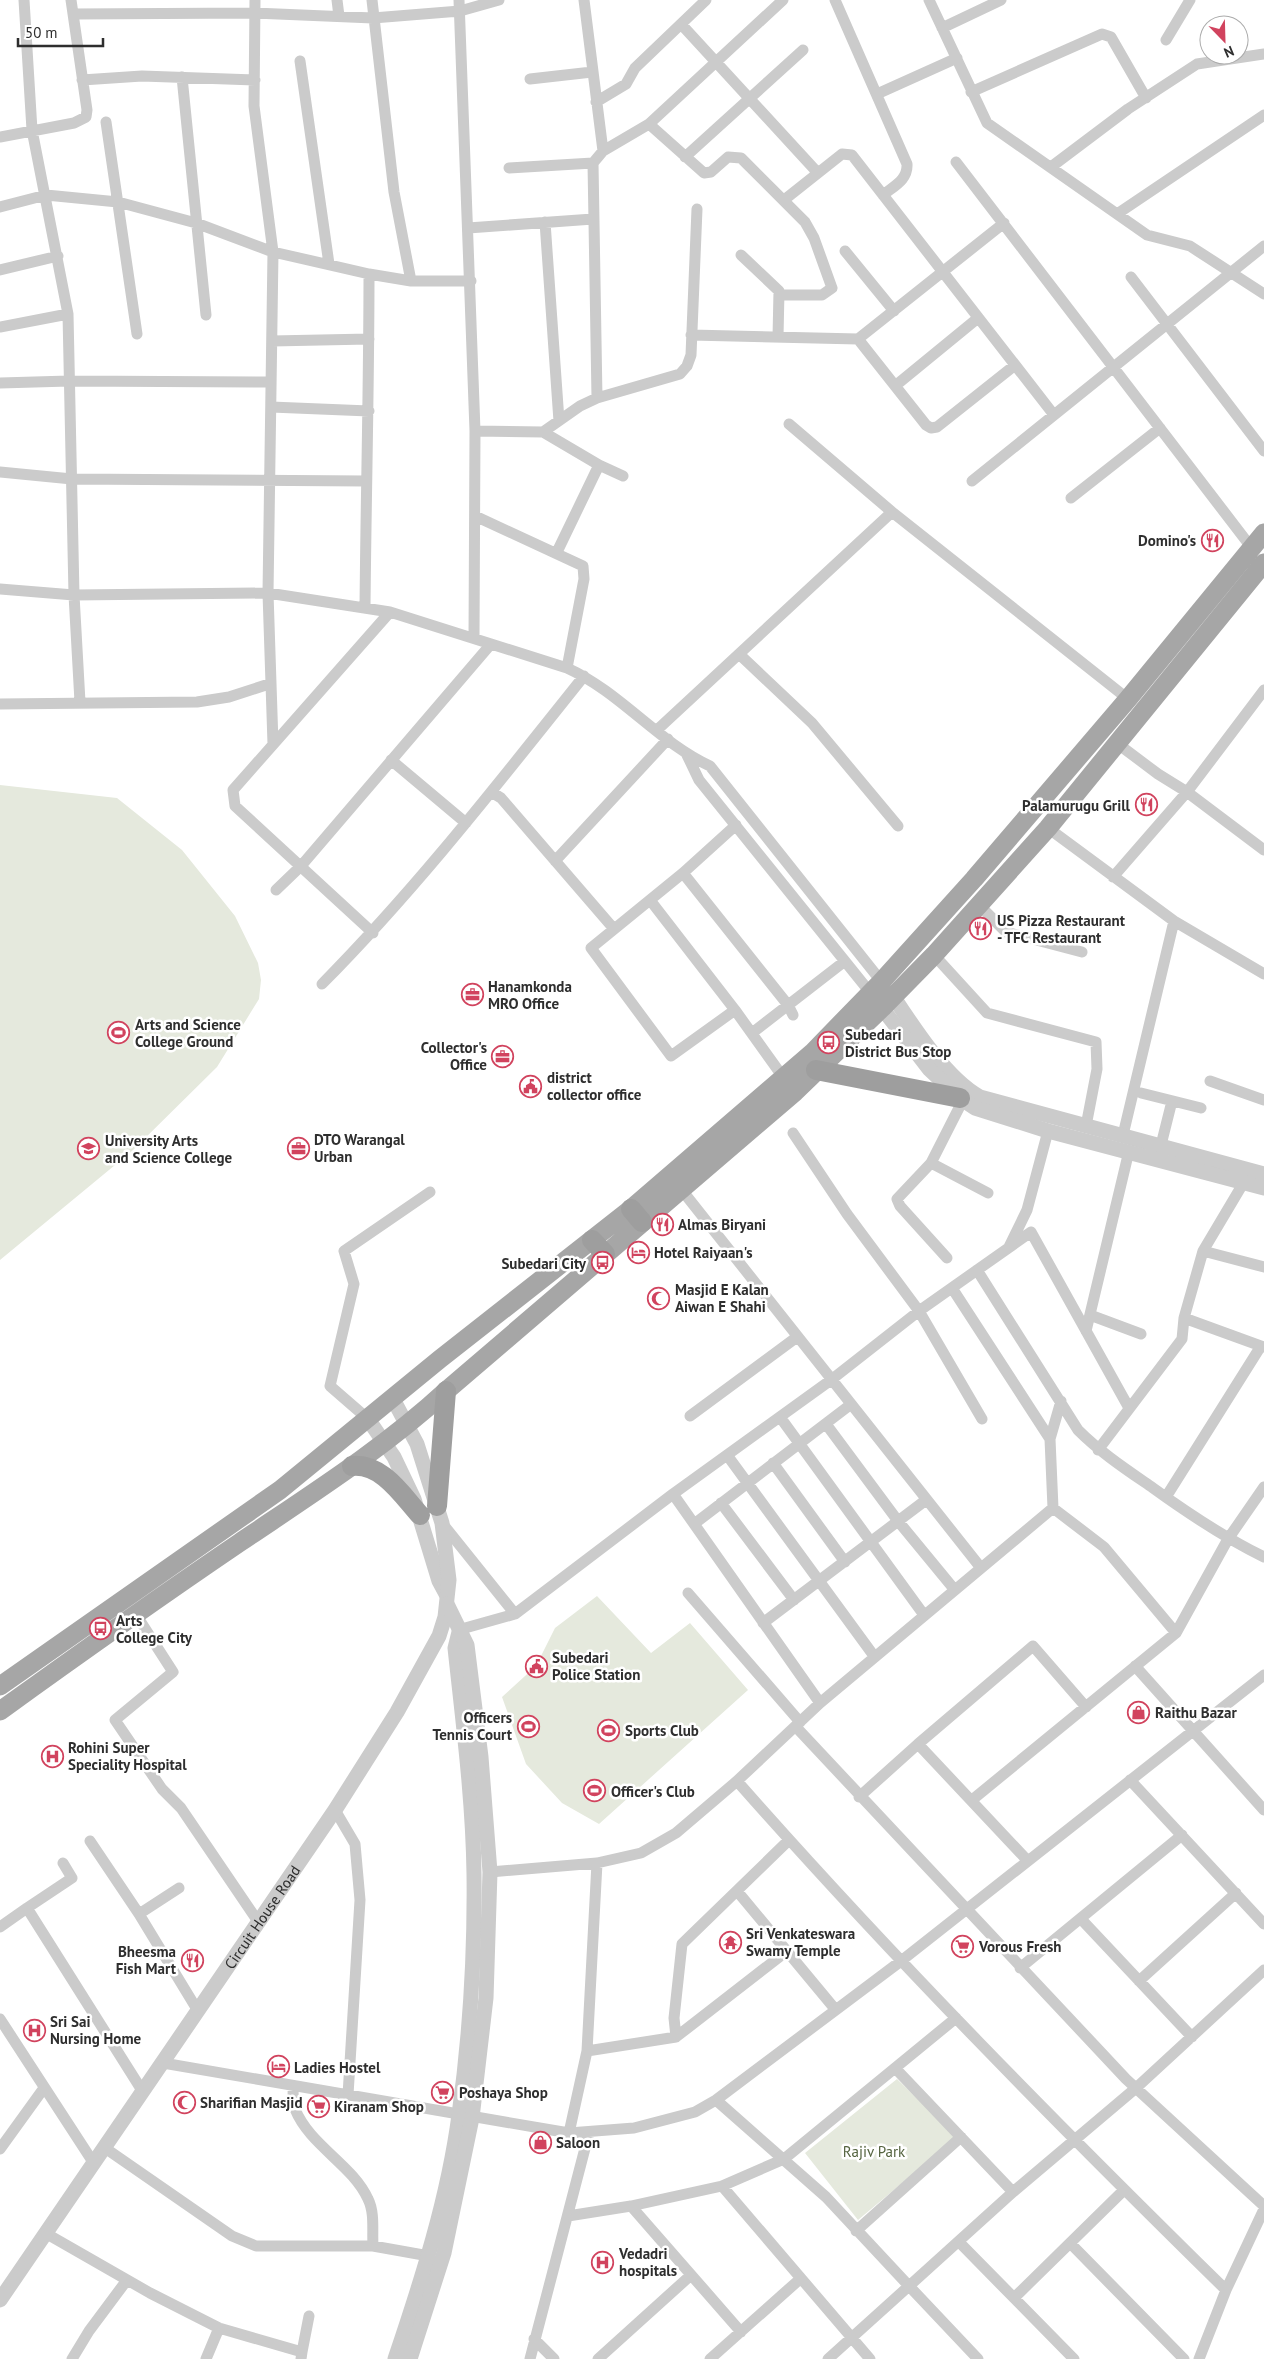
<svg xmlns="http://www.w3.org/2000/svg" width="1264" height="2359" font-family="'PT Sans',sans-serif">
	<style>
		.green { fill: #e5e9dd }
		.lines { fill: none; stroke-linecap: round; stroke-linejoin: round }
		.minor { stroke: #cbcbcb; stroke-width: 11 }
		.tertiary { stroke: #cbcbcb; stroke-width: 15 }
		.primary { stroke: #a6a6a6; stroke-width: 19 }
		.trunk { stroke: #9e9e9e; stroke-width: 20 }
		.labels { text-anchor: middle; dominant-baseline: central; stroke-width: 5; stroke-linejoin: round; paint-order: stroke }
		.poi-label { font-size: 15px; font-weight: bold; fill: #2e2e2e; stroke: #fff; text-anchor: start }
		.street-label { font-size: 15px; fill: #2e2e2e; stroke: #fff }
		.park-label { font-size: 15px; fill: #556440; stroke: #fff }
	</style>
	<rect width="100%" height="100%" fill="#fff"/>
	<path class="green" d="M0 785 117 798 182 850 235 916 258 963 261 980 259 999 217 1067 132 1151 0 1260Z
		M597 1596 651 1653 690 1623 748 1690 599 1824 562 1803 526 1764 502 1697 536 1666 555 1628Z
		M897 2079 957 2137 858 2220 805 2153Z"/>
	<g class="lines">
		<path class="minor" d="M24 0 32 130 68 314 74 595 80 702
			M255 0 254 106 273 252 268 593 273 744
			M337 0 339 16
			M372 0 394 192 411 281
			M459 0 475 431 474 638
			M584 0 603 151
			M835 0 907 164C908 180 894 186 883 195
			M929 0 987 123 1147 235 1190 246 1264 294
			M73 14 254 13 373 18 460 11 499 0
			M681 24 817 172
			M942 28 1001 0
			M1166 40 1190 0
			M300 61 329 264
			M182 77 206 315
			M530 79 592 72
			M82 80 142 76 255 80
			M971 92 1102 34 1111 37 1146 98
			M877 94 957 58
			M596 102 626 84 635 68 706 0
			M106 122 137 334
			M649 124 704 173 711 172 728 157 741 158 805 222 814 238 832 288 822 295H780
			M0 137 74 123 86 117 87 110 71 0
			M685 157 803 50
			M956 162 1251 547
			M1051 167 1128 109 1197 64 1264 54
			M509 168 593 163
			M784 200 842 154 852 155 1054 415
			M0 207 46 195 118 202 196 223 273 252 369 274 411 281H471
			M1117 214 1264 115
			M545 222 559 421
			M468 228 593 219
			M845 251 894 311
			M741 255 779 291 778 337
			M0 270 58 256
			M1131 277 1264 451
			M0 327 68 314
			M691 335 858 339 1004 223
			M858 339 926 425 931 428 937 427 1015 365
			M272 341 369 339
			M0 383 69 381 270 382
			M895 386 978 318
			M597 398 593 163 603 151 649 124 783 0
			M271 407 369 411
			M789 424 892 512 1128 699
			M475 431 543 432 599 465 557 552
			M543 432 580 406 597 398 680 374 687 366 691 355 697 209
			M599 465 623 476
			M0 472 72 479 366 481
			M972 481 1264 246
			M1071 498 1160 428
			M475 516 583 566 584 579 567 668
			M0 589 74 595 268 593 390 612 567 668C620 692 658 742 710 766L885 986
			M365 608C366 496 369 385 369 274
			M739 654 812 723 898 826
			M0 704 197 702 229 697 269 684
			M657 730 892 512
			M1118 744 1158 774 1187 792 1264 850
			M687 755 699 780 873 996
			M391 760 466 823
			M493 793 501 798 614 929
			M1048 828 1174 921 1264 974
			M555 861 668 739
			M683 873 788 1005 793 1015
			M1113 877 1187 792 1264 690
			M276 890 301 866 491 644
			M650 900 735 1010 783 1077
			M979 905 1006 932 1082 952
			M373 933 235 806 233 790 390 612
			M934 955 987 1013 1096 1042 1097 1069 1086 1126
			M322 984C417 888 500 781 584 676
			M735 1010 671 1056 591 948 683 873 736 825
			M752 1033 845 961
			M1210 1081 1264 1100
			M1141 1093 1201 1108
			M963 1100 931 1163 988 1193
			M793 1133 847 1214 919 1311 982 1419
			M1123 1135 1174 921
			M1161 1145 1172 1101
			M931 1163 897 1199 900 1206 947 1258
			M681 1189 981 1568
			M1009 1247 1027 1210 1048 1131
			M1203 1251 1264 1267
			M977 1270 1078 1430C1101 1453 1127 1470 1153 1488 1189 1514 1225 1538 1264 1557
			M952 1288 1050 1439
			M1090 1315 1141 1334
			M1184 1318 1203 1251 1244 1182
			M1086 1331 1129 1151
			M690 1416 797 1337
			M780 1417 924 1615
			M368 1419 330 1386 354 1284 344 1251 430 1192
			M826 1424 898 1521 954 1589
			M1098 1450 1182 1339 1184 1318 1264 1347
			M727 1455 874 1656
			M773 1463 845 1562
			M673 1494 820 1703
			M1166 1497 1261 1346
			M721 1503 794 1600
			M1053 1508 1050 1439 1061 1401
			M442 1523 515 1614
			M694 1524 850 1405
			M688 1593 800 1722
			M135 1613 173 1672 115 1720 162 1789 181 1808 259 1923
			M763 1623 926 1500
			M458 1630 515 1614 673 1494 831 1380 919 1311 1031 1232 1129 1408
			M1135 1666 1264 1810
			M796 1727 1126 2079 1264 2206
			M918 1744 1027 1860
			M1130 1780 1264 1924
			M737 1781C893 1958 1058 2125 1226 2290
			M859 1797 918 1744 1033 1646 1086 1707
			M972 1800 1176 1633 1228 1539 1264 1487
			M335 1810 355 1844 360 1900 348 2095
			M90 1841 139 1914 198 2011
			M490 1872 597 1863 641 1853 676 1833 737 1781 820 1703 1053 1508 1104 1547 1176 1633
			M737 1891 835 2009
			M27 1908 72 1878 63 1863
			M139 1914 179 1888
			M1081 1919 1192 2037
			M0 1927 27 1908 143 2092
			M1020 1968 1182 1835
			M1139 1981 1236 1893
			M0 2019 93 2162
			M676 2037 674 2018 682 1944 789 1840
			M587 2051 676 2037 787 1951
			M163 2063 569 2133 634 2128 695 2112 716 2100 901 1961 1264 1675
			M895 2068 1013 2192
			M293 2086C293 2093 293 2102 295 2109 310 2146 352 2164 368 2199 375 2213 372 2231 373 2246
			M716 2100 826 2197 909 2286 1013 2192 1136 2088 1264 1970
			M569 2133 587 2051 597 1863
			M105 2148 232 2236 256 2246H373L429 2256
			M0 2149 44 2088
			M722 2186 870 2359
			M631 2206 741 2332
			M568 2216 631 2206 722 2186 784 2159 956 2018
			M856 2231 961 2137
			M47 2234 150 2293 219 2328 302 2352 301 2359
			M959 2242 1074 2359
			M1071 2244 1184 2359
			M1015 2297 1124 2190
			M534 2339 554 2359
			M302 2352 309 2316
			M72 2359 89 2331 127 2280
			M206 2359 219 2328
			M530 2359 589 2133
			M598 2359 691 2275
			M710 2359 800 2279
			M828 2359 909 2286 978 2359
			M1199 2359 1226 2290 1264 2209"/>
		<g class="tertiary">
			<path d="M893 996C914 1028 947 1079 980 1097L1264 1174"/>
			<path d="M882 1008 929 1069 960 1098 975 1108 1048 1131 1264 1188"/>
			<path d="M368 1419 394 1457 414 1499 439 1581 446 1594"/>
			<path id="s1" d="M0 2300 335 1810 397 1712 439 1636 445 1617 449 1580 442 1523 417 1444 393 1399"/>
			<path d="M395 2359C422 2279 448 2198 459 2115 470 2035 475 1954 474 1874 473 1799 463 1723 455 1648L459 1632"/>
			<path d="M410 2359 444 2253 472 2118 486 1998 490 1872 481 1757 467 1645 447 1604"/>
		</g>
		<path class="primary" d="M0 1686 280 1490 440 1359 631 1209 812 1053 881 982 974 879 1128 699 1264 533
			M0 1711C79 1654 158 1598 239 1543 310 1495 383 1449 446 1391L795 1092 882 1008 934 955 1048 828 1264 563"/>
		<path class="trunk" d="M816 1070 960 1098
			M631 1209 642 1222
			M592 1240 605 1254
			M352 1466C382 1463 402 1495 420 1515
			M437 1506 446 1391"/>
	</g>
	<defs>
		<symbol id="restaurant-ring" viewBox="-11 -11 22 22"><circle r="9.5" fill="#fff" stroke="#d1435e" stroke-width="1.5"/><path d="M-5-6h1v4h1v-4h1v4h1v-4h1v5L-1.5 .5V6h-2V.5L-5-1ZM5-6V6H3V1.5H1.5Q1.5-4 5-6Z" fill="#d1435e"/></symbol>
		<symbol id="office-ring" viewBox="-11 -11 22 22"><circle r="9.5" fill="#fff" stroke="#d1435e" stroke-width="1.5"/><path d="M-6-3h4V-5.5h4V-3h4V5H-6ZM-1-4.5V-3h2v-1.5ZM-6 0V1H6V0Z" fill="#d1435e"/></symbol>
		<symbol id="stadium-ring" viewBox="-11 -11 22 22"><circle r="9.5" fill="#fff" stroke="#d1435e" stroke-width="1.5"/><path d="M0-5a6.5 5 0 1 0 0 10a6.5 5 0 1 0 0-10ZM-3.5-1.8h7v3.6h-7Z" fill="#d1435e"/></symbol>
		<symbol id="bus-ring" viewBox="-11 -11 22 22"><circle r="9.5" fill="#fff" stroke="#d1435e" stroke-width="1.5"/><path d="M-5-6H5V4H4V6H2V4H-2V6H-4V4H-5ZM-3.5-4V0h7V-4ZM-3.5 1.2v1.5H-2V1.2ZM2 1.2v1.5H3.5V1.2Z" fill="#d1435e"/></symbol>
		<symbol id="civic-ring" viewBox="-11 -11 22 22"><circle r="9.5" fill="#fff" stroke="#d1435e" stroke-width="1.5"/><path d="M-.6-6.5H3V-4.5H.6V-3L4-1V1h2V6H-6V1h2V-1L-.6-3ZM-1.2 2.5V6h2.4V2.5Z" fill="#d1435e"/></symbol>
		<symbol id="university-ring" viewBox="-11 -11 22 22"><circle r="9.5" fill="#fff" stroke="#d1435e" stroke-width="1.5"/><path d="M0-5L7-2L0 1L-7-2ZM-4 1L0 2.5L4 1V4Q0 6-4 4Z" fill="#d1435e"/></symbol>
		<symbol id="hotel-ring" viewBox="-11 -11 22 22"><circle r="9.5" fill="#fff" stroke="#d1435e" stroke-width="1.5"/><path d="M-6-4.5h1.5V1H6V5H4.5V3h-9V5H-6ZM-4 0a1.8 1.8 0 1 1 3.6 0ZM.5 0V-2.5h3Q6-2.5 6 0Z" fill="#d1435e"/></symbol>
		<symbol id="mosque-ring" viewBox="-11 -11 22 22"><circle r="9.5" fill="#fff" stroke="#d1435e" stroke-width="1.5"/><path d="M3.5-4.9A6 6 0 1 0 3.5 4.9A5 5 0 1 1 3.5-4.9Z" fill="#d1435e"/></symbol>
		<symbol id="shop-ring" viewBox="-11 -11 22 22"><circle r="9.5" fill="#fff" stroke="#d1435e" stroke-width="1.5"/><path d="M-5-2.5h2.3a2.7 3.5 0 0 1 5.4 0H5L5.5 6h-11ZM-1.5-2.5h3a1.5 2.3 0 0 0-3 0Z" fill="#d1435e"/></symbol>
		<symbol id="hospital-ring" viewBox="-11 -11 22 22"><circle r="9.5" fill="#fff" stroke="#d1435e" stroke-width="1.5"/><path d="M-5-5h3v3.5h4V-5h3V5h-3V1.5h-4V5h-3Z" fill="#d1435e"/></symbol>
		<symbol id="temple-ring" viewBox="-11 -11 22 22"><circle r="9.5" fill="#fff" stroke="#d1435e" stroke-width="1.5"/><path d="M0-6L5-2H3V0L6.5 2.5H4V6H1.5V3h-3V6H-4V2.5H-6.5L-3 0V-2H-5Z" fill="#d1435e"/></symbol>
		<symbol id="supermarket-ring" viewBox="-11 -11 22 22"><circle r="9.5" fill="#fff" stroke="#d1435e" stroke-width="1.5"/><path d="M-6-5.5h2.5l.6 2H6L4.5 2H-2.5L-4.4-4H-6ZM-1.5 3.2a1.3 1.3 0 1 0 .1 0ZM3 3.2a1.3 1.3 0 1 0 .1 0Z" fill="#d1435e"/></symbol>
	</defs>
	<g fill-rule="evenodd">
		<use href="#restaurant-ring" x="1200" y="528" width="25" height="25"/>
		<use href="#restaurant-ring" x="1134" y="792" width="25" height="25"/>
		<use href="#restaurant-ring" x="968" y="916" width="25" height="25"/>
		<use href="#office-ring" x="460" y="982" width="25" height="25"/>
		<use href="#stadium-ring" x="106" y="1020" width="25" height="25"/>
		<use href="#bus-ring" x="816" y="1030" width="25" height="25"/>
		<use href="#office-ring" x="490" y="1044" width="25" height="25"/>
		<use href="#civic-ring" x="518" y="1074" width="25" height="25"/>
		<use href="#office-ring" x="286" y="1136" width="25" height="25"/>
		<use href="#university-ring" x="76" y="1136" width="25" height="25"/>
		<use href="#restaurant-ring" x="650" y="1212" width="25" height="25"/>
		<use href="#hotel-ring" x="626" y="1240" width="25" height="25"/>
		<use href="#bus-ring" x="590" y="1250" width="25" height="25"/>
		<use href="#mosque-ring" x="646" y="1286" width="25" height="25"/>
		<use href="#bus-ring" x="88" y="1616" width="25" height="25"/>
		<use href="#civic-ring" x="524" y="1654" width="25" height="25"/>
		<use href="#shop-ring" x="1126" y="1700" width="25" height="25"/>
		<use href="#stadium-ring" x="516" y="1714" width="25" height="25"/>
		<use href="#stadium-ring" x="596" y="1718" width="25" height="25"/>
		<use href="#hospital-ring" x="40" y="1744" width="25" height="25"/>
		<use href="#stadium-ring" x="582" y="1778" width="25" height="25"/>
		<use href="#temple-ring" x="718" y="1930" width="25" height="25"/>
		<use href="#supermarket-ring" x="950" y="1934" width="25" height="25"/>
		<use href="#restaurant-ring" x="180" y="1948" width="25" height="25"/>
		<use href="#hospital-ring" x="22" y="2018" width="25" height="25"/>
		<use href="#hotel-ring" x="266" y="2054" width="25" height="25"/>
		<use href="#supermarket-ring" x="430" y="2080" width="25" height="25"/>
		<use href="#mosque-ring" x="172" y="2090" width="25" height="25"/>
		<use href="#supermarket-ring" x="306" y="2094" width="25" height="25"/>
		<use href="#shop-ring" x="528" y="2130" width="25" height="25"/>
		<use href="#hospital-ring" x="590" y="2250" width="25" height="25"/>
	</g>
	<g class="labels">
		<g class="poi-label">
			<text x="1196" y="540" text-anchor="end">Domino's</text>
			<text x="1130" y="805" text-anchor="end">Palamurugu Grill</text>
			<text x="997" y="920">US Pizza Restaurant<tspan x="997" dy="17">- TFC Restaurant</tspan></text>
			<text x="488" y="986">Hanamkonda<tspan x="488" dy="17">MRO Office</tspan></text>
			<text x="135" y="1024">Arts and Science<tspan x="135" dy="17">College Ground</tspan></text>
			<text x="845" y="1034">Subedari<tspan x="845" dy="17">District Bus Stop</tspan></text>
			<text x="487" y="1047" text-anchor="end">Collector's<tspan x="487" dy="17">Office</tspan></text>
			<text x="547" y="1077">district<tspan x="547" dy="17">collector office</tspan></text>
			<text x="314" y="1139">DTO Warangal<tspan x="314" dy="17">Urban</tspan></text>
			<text x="105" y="1140">University Arts<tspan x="105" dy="17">and Science College</tspan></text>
			<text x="678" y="1224">Almas Biryani</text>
			<text x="654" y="1252">Hotel Raiyaan's</text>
			<text x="586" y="1263" text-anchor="end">Subedari City</text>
			<text x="675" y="1289">Masjid E Kalan<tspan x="675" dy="17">Aiwan E Shahi</tspan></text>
			<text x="116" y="1620">Arts<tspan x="116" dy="17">College City</tspan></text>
			<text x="552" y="1657">Subedari<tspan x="552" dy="17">Police Station</tspan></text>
			<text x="1155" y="1712">Raithu Bazar</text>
			<text x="512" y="1717" text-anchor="end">Officers<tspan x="512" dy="17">Tennis Court</tspan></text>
			<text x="625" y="1730">Sports Club</text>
			<text x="68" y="1747">Rohini Super<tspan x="68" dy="17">Speciality Hospital</tspan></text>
			<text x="611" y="1791">Officer's Club</text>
			<text x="746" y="1933">Sri Venkateswara<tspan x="746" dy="17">Swamy Temple</tspan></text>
			<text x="979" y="1946">Vorous Fresh</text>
			<text x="176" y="1951" text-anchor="end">Bheesma<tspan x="176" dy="17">Fish Mart</tspan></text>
			<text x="50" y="2021">Sri Sai<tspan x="50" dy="17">Nursing Home</tspan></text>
			<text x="294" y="2067">Ladies Hostel</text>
			<text x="459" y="2092">Poshaya Shop</text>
			<text x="200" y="2102">Sharifian Masjid</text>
			<text x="334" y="2106">Kiranam Shop</text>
			<text x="556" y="2142">Saloon</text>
			<text x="619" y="2253">Vedadri<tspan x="619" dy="17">hospitals</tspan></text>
		</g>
		<g class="street-label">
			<text stroke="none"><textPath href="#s1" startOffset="464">Circuit House Road</textPath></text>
		</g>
		<g class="park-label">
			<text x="874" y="2151">Rajiv Park</text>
		</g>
	</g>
	<g transform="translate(1224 40) rotate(157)"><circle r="24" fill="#ffffff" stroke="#ababab"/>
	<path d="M0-4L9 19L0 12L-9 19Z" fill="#d1435e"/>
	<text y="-8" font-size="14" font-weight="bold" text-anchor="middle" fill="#2e2e2e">N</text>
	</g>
	<path d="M18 38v8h85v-8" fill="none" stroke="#2e2e2e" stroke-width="2.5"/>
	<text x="25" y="38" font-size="15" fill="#2e2e2e" stroke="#ffffff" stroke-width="4" paint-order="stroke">50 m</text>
</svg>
